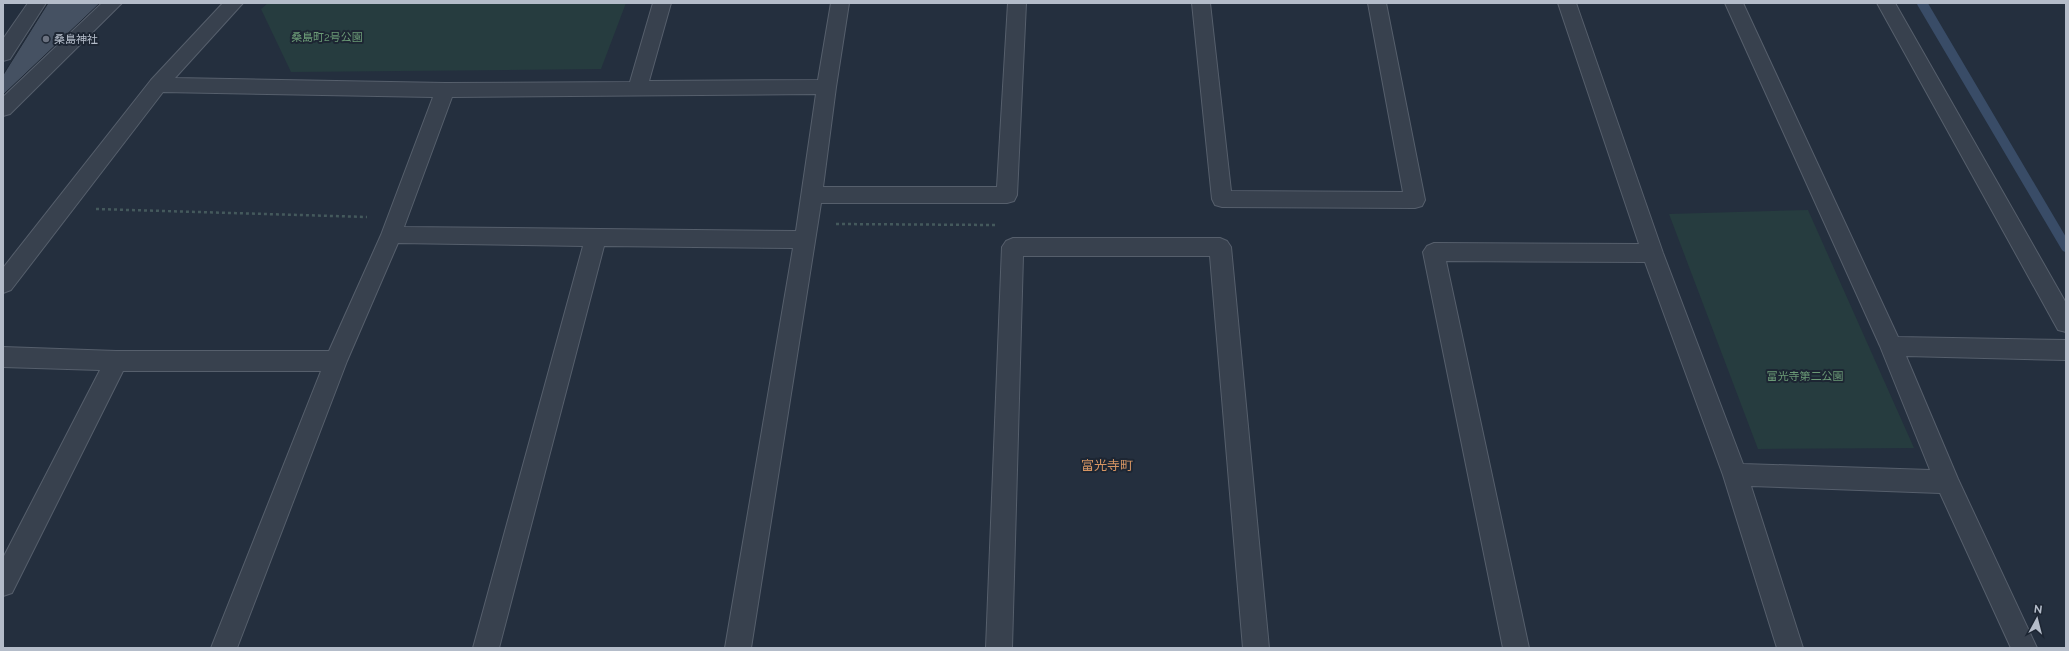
<svg xmlns="http://www.w3.org/2000/svg" width="2069" height="651" font-family="Raleway,'Noto Sans JP',sans-serif">
	<style>
		.green { fill: #263c3f }
		.lines { fill: none; stroke-linecap: round; stroke-linejoin: round }
		.stream { stroke: #394c67; stroke-width: 10 }
		.building { fill: #455162; stroke: #1f2835 }
		.minor-casing { stroke: #565f6c; stroke-width: 2 }
		.path { stroke: #44595c; stroke-width: 2.5; stroke-dasharray: 3 3; stroke-linecap: butt }
		.minor { fill: #38414e; fill-rule: evenodd }
		.worship-dot { fill: #6b7280; stroke: #1d2633; stroke-width: 1.5 }
		.labels { text-anchor: middle; dominant-baseline: central; stroke-width: 4; stroke-linejoin: round; paint-order: stroke }
		.park-label { font-size: 11px; fill: #6b9a76; stroke: #1d2633 }
		.poi-label { font-size: 11px; fill: #b4bcc9; stroke: #1d2633; text-anchor: start }
		.quarter-label { font-size: 13px; fill: #d59563; stroke: #1d2633 }
	</style>
	<rect width="100%" height="100%" fill="#242f3e"/>
	<path class="green" d="M268 3H626L601 69 291 72 261 9Z
		M1808 210 1914 448 1758 449 1669 214Z"/>
	<g class="lines">
		<path class="stream" d="M1922 3 2066 247"/>
	</g>
	<path class="building" d="M48 3H100L3 95V75Z"/>
	<g class="lines">
		<defs>
			<path id="minor" d="M28 3H46L10 59 3 61V39Z
				M102 3H122L10 114 3 116V97Z
				M223 3H243L175 78 445 83 630 82 653 3H671L649 81 818 80 831 3H849L836 87 823 187H997L1008 3H1026L1017 195 1014 201 1007 203H821L751 648H725L793 248 604 246 499 648H473L583 246 398 243 347 361 237 648H211L321 371H123L12 593 3 596V558L100 370 3 367V347L116 351H329L381 235 433 97 163 92 11 290 3 293V268L151 80ZM816 94 796 231 404 227 452 97Z
				M1192 3H1210L1231 191 1403 192 1368 3H1386L1425 200 1422 206 1415 208 1222 207 1215 205 1212 199Z
				M1558 3H1576L1663 253 1743 464 1930 470 1880 346 1725 3H1743L1898 337 2066 340V360L1906 356 1958 479 2037 648H2011L1940 493 1751 486 1803 648H1777L1723 475 1645 262 1446 261 1529 648H1503L1423 252 1427 246 1434 243 1639 244Z
				M1877 3H1895L2066 303V332L2058 330Z
				M1013 238H1220L1227 241 1231 247 1269 648H1243L1210 256H1023L1012 648H986L1002 247 1006 241Z"/>
		</defs>
		<use href="#minor" class="minor-casing"/>
		<path class="path" d="M96 209 367 217
			M836 224 997 225"/>
		<use href="#minor" class="minor"/>
	</g>
	<circle class="worship-dot" cx="46" cy="39" r="4"/>
	<g class="labels">
		<g class="park-label">
			<text x="327" y="37">桑島町2号公園</text>
			<text x="1805" y="376">富光寺第二公園</text>
		</g>
		<g class="poi-label">
			<text x="54" y="39">桑島神社</text>
		</g>
		<g class="quarter-label">
			<text x="1107" y="465">富光寺町</text>
		</g>
	</g>
	<rect width="2069" height="651" fill="none" stroke="#b4bcc9" stroke-width="8"/>
	<g transform="translate(2037 619) rotate(7)" stroke="#1d2633" stroke-width="3" paint-order="stroke">
	<path d="M0-3L7 15L0 10L-7 15Z" fill="#b4bcc9"/>
	<text y="-6" font-size="11" font-weight="bold" text-anchor="middle" fill="#b4bcc9">N</text>
	</g>
</svg>
